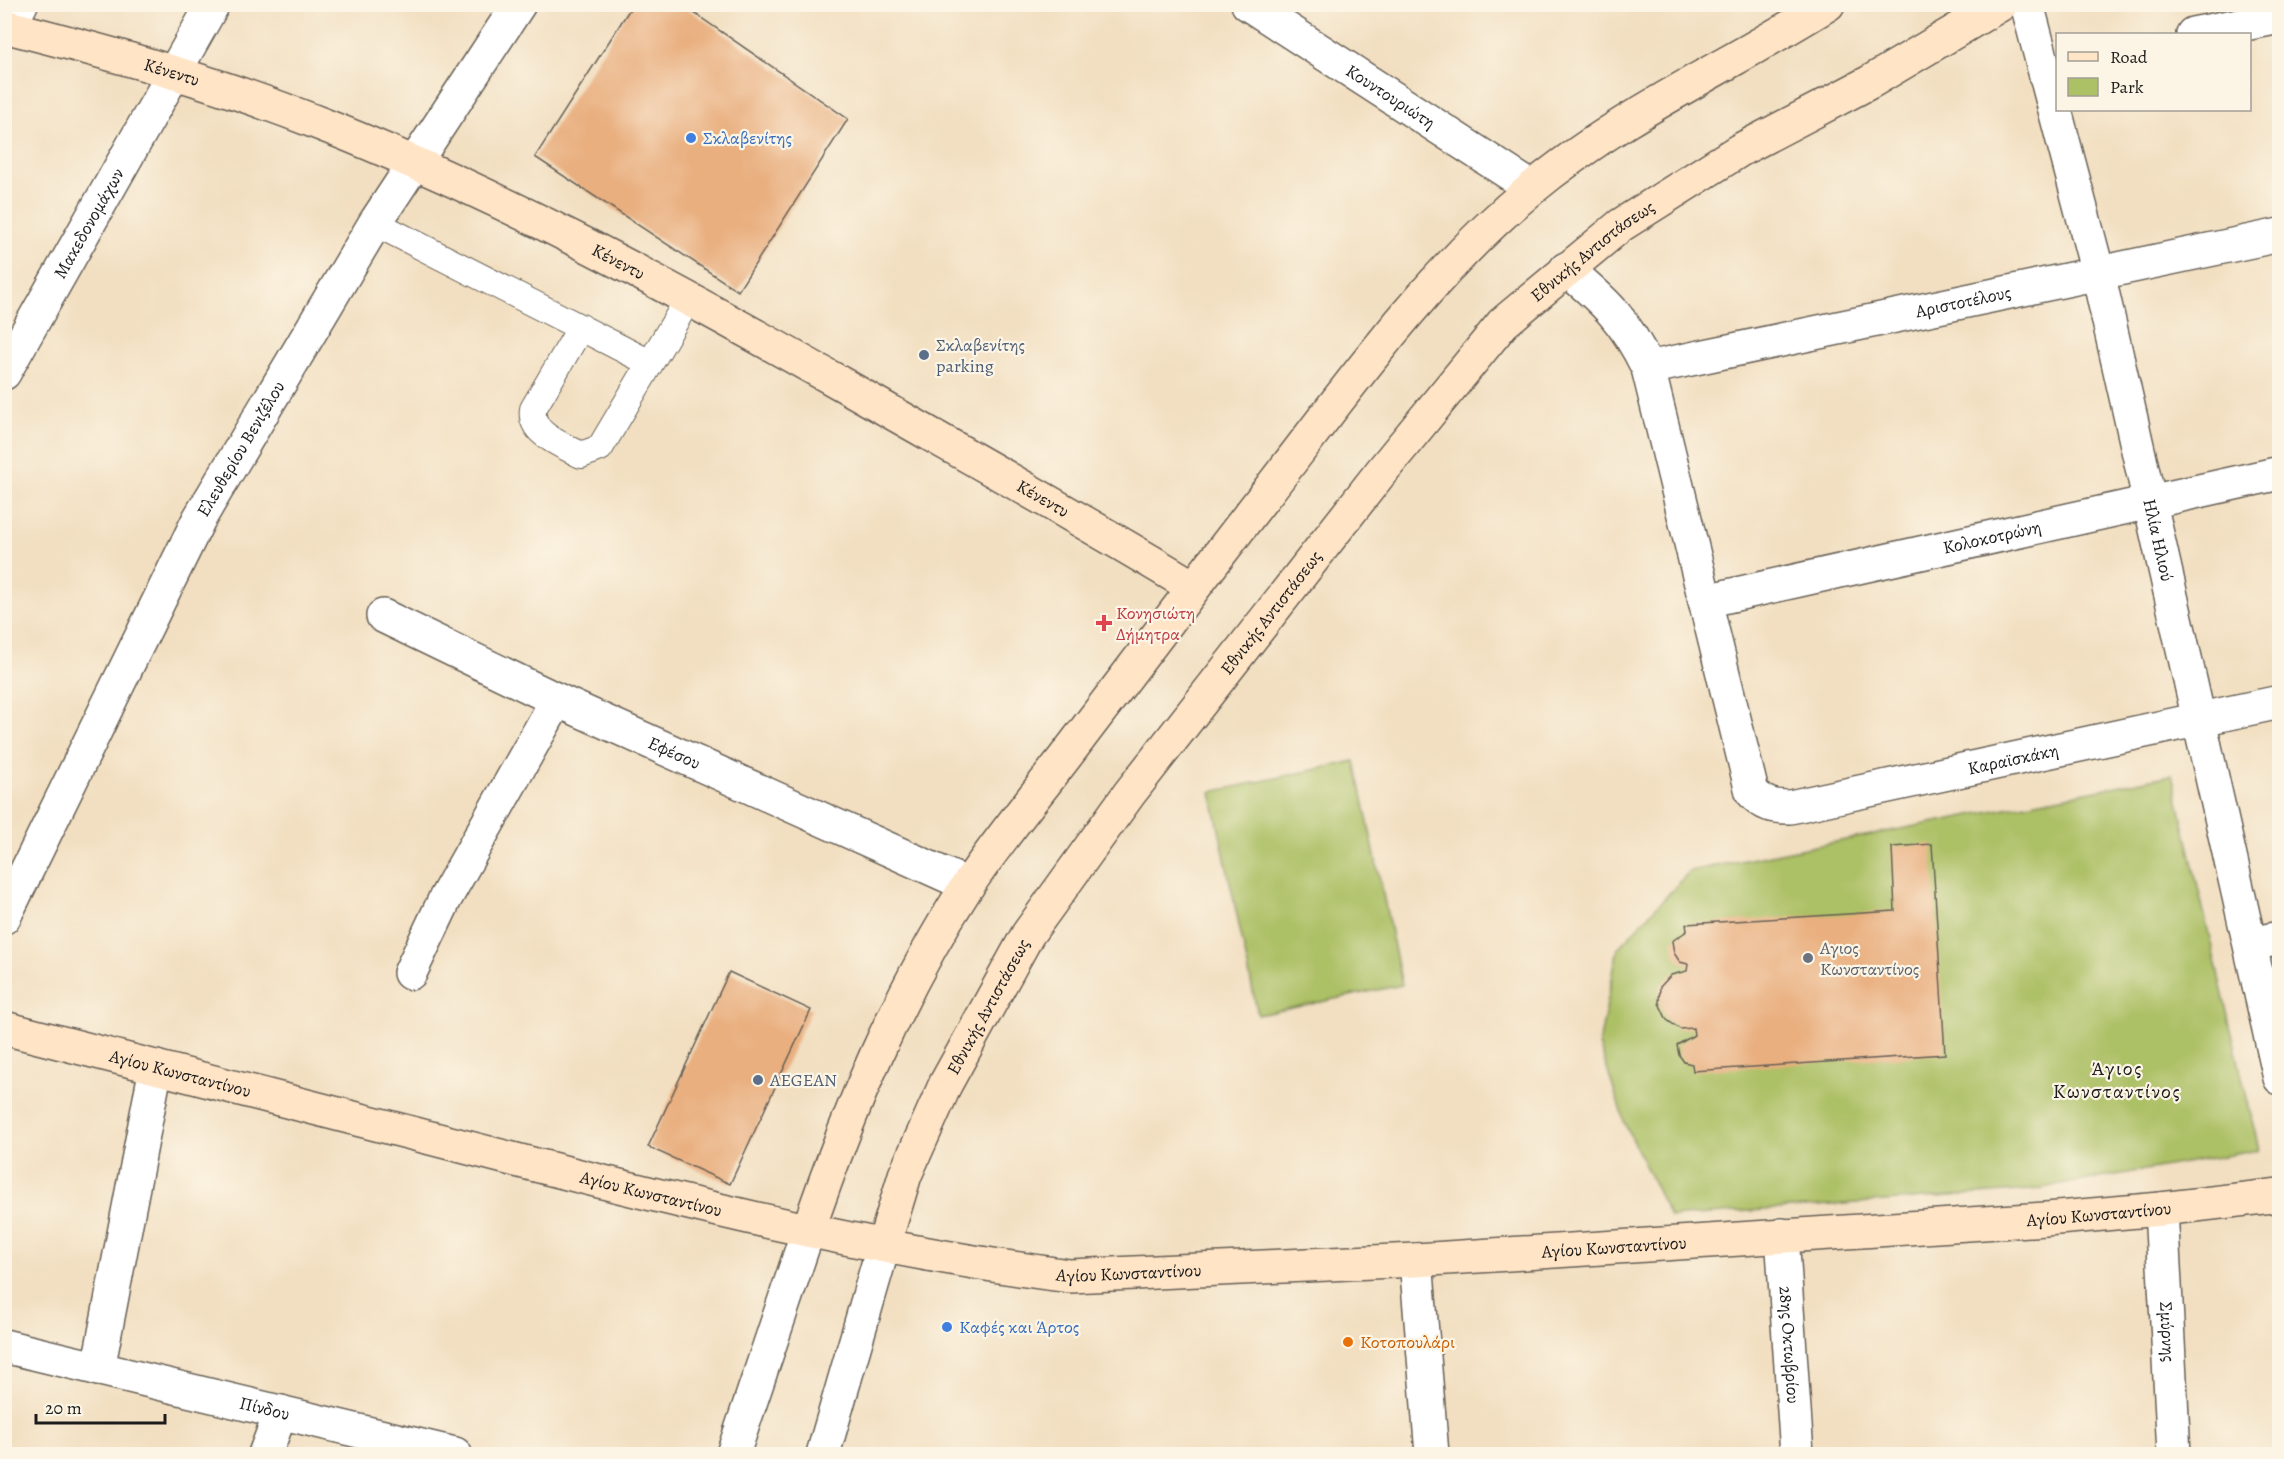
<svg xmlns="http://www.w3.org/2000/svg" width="2284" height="1459" font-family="Alegreya,serif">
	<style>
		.green { fill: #acc065; stroke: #646e40; stroke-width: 1.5 }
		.building { fill: #e9af7f }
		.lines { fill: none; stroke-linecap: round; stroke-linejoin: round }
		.lane-casing { stroke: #676056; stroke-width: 28 }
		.street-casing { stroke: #676056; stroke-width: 36 }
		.secondary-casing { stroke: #676056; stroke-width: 36 }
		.lane { stroke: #fff; stroke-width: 26 }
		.street { stroke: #fff; stroke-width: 33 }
		.secondary { stroke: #ffe4c6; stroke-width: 33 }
		.shop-dot { fill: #3f7fe0; stroke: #fcf5e5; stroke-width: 2 }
		.service-dot { fill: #5c6f8a; stroke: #fcf5e5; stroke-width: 2 }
		.health-dot { fill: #e0444e; stroke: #fcf5e5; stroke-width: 2 }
		.worship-dot { fill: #6b7280; stroke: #fcf5e5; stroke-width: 2 }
		.food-dot { fill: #e8710a; stroke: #fcf5e5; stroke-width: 2 }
		.labels { text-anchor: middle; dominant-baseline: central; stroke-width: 4.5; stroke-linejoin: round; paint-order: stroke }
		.street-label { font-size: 18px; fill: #1c1c1c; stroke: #fcf5e5 }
		.shop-label { font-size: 18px; fill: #366cbe; stroke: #fcf5e5; text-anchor: start }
		.service-label { font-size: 18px; fill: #4e5e75; stroke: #fcf5e5; text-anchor: start }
		.health-label { font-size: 18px; fill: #be3a42; stroke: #fcf5e5; text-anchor: start }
		.worship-label { font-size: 18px; fill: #5b616d; stroke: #fcf5e5; text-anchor: start }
		.food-label { font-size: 18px; fill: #c56008; stroke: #fcf5e5; text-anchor: start }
		.neighbourhood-label { font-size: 20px; letter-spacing: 1.5px; fill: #1c1c1c; stroke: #fcf5e5 }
	</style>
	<rect width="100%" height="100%" fill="#fcf5e5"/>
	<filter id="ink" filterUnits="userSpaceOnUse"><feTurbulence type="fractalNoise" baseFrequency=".0167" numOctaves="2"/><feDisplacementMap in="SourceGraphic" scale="12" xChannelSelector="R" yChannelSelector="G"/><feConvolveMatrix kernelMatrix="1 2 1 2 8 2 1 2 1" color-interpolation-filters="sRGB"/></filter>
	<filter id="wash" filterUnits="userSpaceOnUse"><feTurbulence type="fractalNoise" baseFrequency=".008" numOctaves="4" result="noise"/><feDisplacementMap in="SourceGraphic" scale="24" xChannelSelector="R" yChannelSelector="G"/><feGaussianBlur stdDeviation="1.35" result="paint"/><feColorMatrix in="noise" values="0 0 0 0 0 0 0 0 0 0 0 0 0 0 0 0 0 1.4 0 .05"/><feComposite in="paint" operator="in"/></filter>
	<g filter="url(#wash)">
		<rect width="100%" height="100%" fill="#f2dfc1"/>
		<path class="green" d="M1355 761 1402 985 1258 1015 1211 792Z
			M2172 775 2259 1150 2031 1190 1670 1217 1625 1124 1599 1044 1618 948 1690 871Z"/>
		<g id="blocks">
			<path class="building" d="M633 4H681L848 119 738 291 535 157Z
				M1932 844 1945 1054 1693 1071 1692 1064 1684 1062 1679 1055 1677 1045 1694 1035 1693 1028 1680 1029 1667 1020 1659 1003 1660 987 1671 975 1687 971 1688 964 1680 962 1674 953 1672 941 1687 931 1686 924 1895 911 1892 847Z
				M729 972 811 1010 730 1184 648 1147Z"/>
		</g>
	</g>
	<g filter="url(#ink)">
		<use href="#blocks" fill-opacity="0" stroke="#676056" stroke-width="1.5"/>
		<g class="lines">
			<defs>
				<path id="lane" d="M375 223 650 363
					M581 327 533 409C529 434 563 445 581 455L600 448 689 298"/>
				<g id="street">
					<path id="s1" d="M1248 4 1532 188"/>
					<path id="s2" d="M2027 4 2098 273 2280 1078"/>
					<path d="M9 27 21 4"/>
					<path d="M2193 34 2280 17"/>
					<path id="s3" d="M1566 269C1606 302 1625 320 1648 368L1752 792C1764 805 1773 807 1790 807L2280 702"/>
					<path id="s4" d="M1648 368 2280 235"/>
					<path id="s5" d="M4 373 213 4"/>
					<path id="s6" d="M1705 601 2280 473"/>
					<path id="s7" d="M383 616 557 700 968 885"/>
					<path id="s8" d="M4 917 199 519 375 223 519 4"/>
					<path d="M2251 944 2280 938"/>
					<path d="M410 973 445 899 557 700"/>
					<path id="s9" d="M2161 1209 2174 1454"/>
					<path id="s10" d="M1782 1235 1797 1454"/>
					<path d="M1416 1260 1432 1454"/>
					<path id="s11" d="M4 1346 455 1454"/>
					<path d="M98 1369 156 1067"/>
					<path d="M265 1454 281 1412"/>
					<path d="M733 1454 809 1228"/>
					<path d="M823 1454 884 1244"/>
				</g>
				<g id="secondary">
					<path id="s12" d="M4 26C111 53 219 83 321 124 505 196 677 291 849 388 964 454 1080 518 1193 587"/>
					<path id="s13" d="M4 1028C175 1072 345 1116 516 1160 696 1206 886 1253 1070 1276L1416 1260 2046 1219 2161 1209 2280 1195"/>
					<path d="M809 1228C849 1111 898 993 966 888 996 843 1032 800 1065 757 1129 673 1193 588 1258 504 1343 395 1423 279 1530 190 1620 115 1729 66 1828 4"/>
					<path id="s14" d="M884 1244 905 1175 946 1083 1028 934 1129 794 1381 472 1503 323 1621 225 1740 150 1870 82 2001 4"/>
				</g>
			</defs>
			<use href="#lane" class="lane-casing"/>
			<use href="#street" class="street-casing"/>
			<use href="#secondary" class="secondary-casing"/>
			<use href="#lane" class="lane"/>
			<use href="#street" class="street"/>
			<use href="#secondary" class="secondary"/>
		</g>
	</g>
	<g class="shop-dot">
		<circle cx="691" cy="138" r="6"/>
		<circle cx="947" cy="1327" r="6"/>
	</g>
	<g class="service-dot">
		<circle cx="924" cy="355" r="6"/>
		<circle cx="758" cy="1080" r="6"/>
	</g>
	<path class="health-dot" d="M1101 614h6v6h6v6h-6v6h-6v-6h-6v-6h6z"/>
	<circle class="worship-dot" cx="1808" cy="958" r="6"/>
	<circle class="food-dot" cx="1348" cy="1342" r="6"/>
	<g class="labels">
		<g class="street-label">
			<text stroke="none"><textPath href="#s12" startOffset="174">Κένεντυ</textPath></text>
			<text stroke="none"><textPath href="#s1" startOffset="170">Κουντουριώτη</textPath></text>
			<text stroke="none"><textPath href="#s5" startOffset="172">Μακεδονομάχων</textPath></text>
			<text stroke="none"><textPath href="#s14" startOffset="1232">Εθνικής Αντιστάσεως</textPath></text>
			<text stroke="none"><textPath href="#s12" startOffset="660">Κένεντυ</textPath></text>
			<text stroke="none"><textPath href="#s4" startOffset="322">Αριστοτέλους</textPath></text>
			<text stroke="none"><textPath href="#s8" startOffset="525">Ελευθερίου Βενιζέλου</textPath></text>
			<text stroke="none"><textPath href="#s12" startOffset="1146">Κένεντυ</textPath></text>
			<text stroke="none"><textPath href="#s6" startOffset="294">Κολοκοτρώνη</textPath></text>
			<text stroke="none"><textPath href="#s2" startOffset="552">Ηλία Ηλιού</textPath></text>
			<text stroke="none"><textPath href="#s14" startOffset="746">Εθνικής Αντιστάσεως</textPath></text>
			<text stroke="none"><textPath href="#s7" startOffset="322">Εφέσου</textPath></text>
			<text stroke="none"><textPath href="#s3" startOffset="837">Καραϊσκάκη</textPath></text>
			<text stroke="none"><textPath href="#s14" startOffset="260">Εθνικής Αντιστάσεως</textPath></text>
			<text stroke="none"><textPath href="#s13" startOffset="182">Αγίου Κωνσταντίνου</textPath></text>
			<text stroke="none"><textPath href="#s13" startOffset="668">Αγίου Κωνσταντίνου</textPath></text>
			<text stroke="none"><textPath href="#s13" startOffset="2126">Αγίου Κωνσταντίνου</textPath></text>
			<text stroke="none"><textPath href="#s13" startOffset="1640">Αγίου Κωνσταντίνου</textPath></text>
			<text stroke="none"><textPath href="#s13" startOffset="1154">Αγίου Κωνσταντίνου</textPath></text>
			<text stroke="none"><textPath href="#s9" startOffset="123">Σμύρνης</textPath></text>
			<text stroke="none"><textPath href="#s10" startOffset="110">28ης Οκτωβρίου</textPath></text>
			<text stroke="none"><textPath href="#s11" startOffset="268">Πίνδου</textPath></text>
		</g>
		<g class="shop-label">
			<text x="703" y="138">Σκλαβενίτης</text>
			<text x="959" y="1327">Καφές και Άρτος</text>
		</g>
		<g class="service-label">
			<text x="936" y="345">Σκλαβενίτης<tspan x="936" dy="21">parking</tspan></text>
			<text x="770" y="1080">AEGEAN</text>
		</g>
		<g class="health-label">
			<text x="1116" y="613">Κονησιώτη<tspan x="1116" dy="21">Δήμητρα</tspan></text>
		</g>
		<g class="worship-label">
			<text x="1820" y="948">Αγιος<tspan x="1820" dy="21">Κωνσταντίνος</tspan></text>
		</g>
		<g class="food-label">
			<text x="1360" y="1342">Κοτοπουλάρι</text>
		</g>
		<g class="neighbourhood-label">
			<text x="2117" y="1068">Άγιος<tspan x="2117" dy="23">Κωνσταντίνος</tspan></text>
		</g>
	</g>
	<rect width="2284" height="1459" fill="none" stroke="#fcf5e5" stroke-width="24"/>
	<rect x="2056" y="33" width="195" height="78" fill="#fcf5e5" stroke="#a29e95" stroke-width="1.5"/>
	<rect x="2068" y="52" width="30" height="9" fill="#ffe4c6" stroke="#a29e95" stroke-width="1.5"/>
	<text x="2110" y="63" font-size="18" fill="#1c1c1c">Road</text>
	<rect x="2068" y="78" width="30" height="18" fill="#acc065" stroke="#a29e95" stroke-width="1.5"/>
	<text x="2110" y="93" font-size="18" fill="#1c1c1c">Park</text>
	<path d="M36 1414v9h129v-9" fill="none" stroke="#1c1c1c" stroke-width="3"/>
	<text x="45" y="1414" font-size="18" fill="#1c1c1c" stroke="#fcf5e5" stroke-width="4.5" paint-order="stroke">20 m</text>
</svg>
